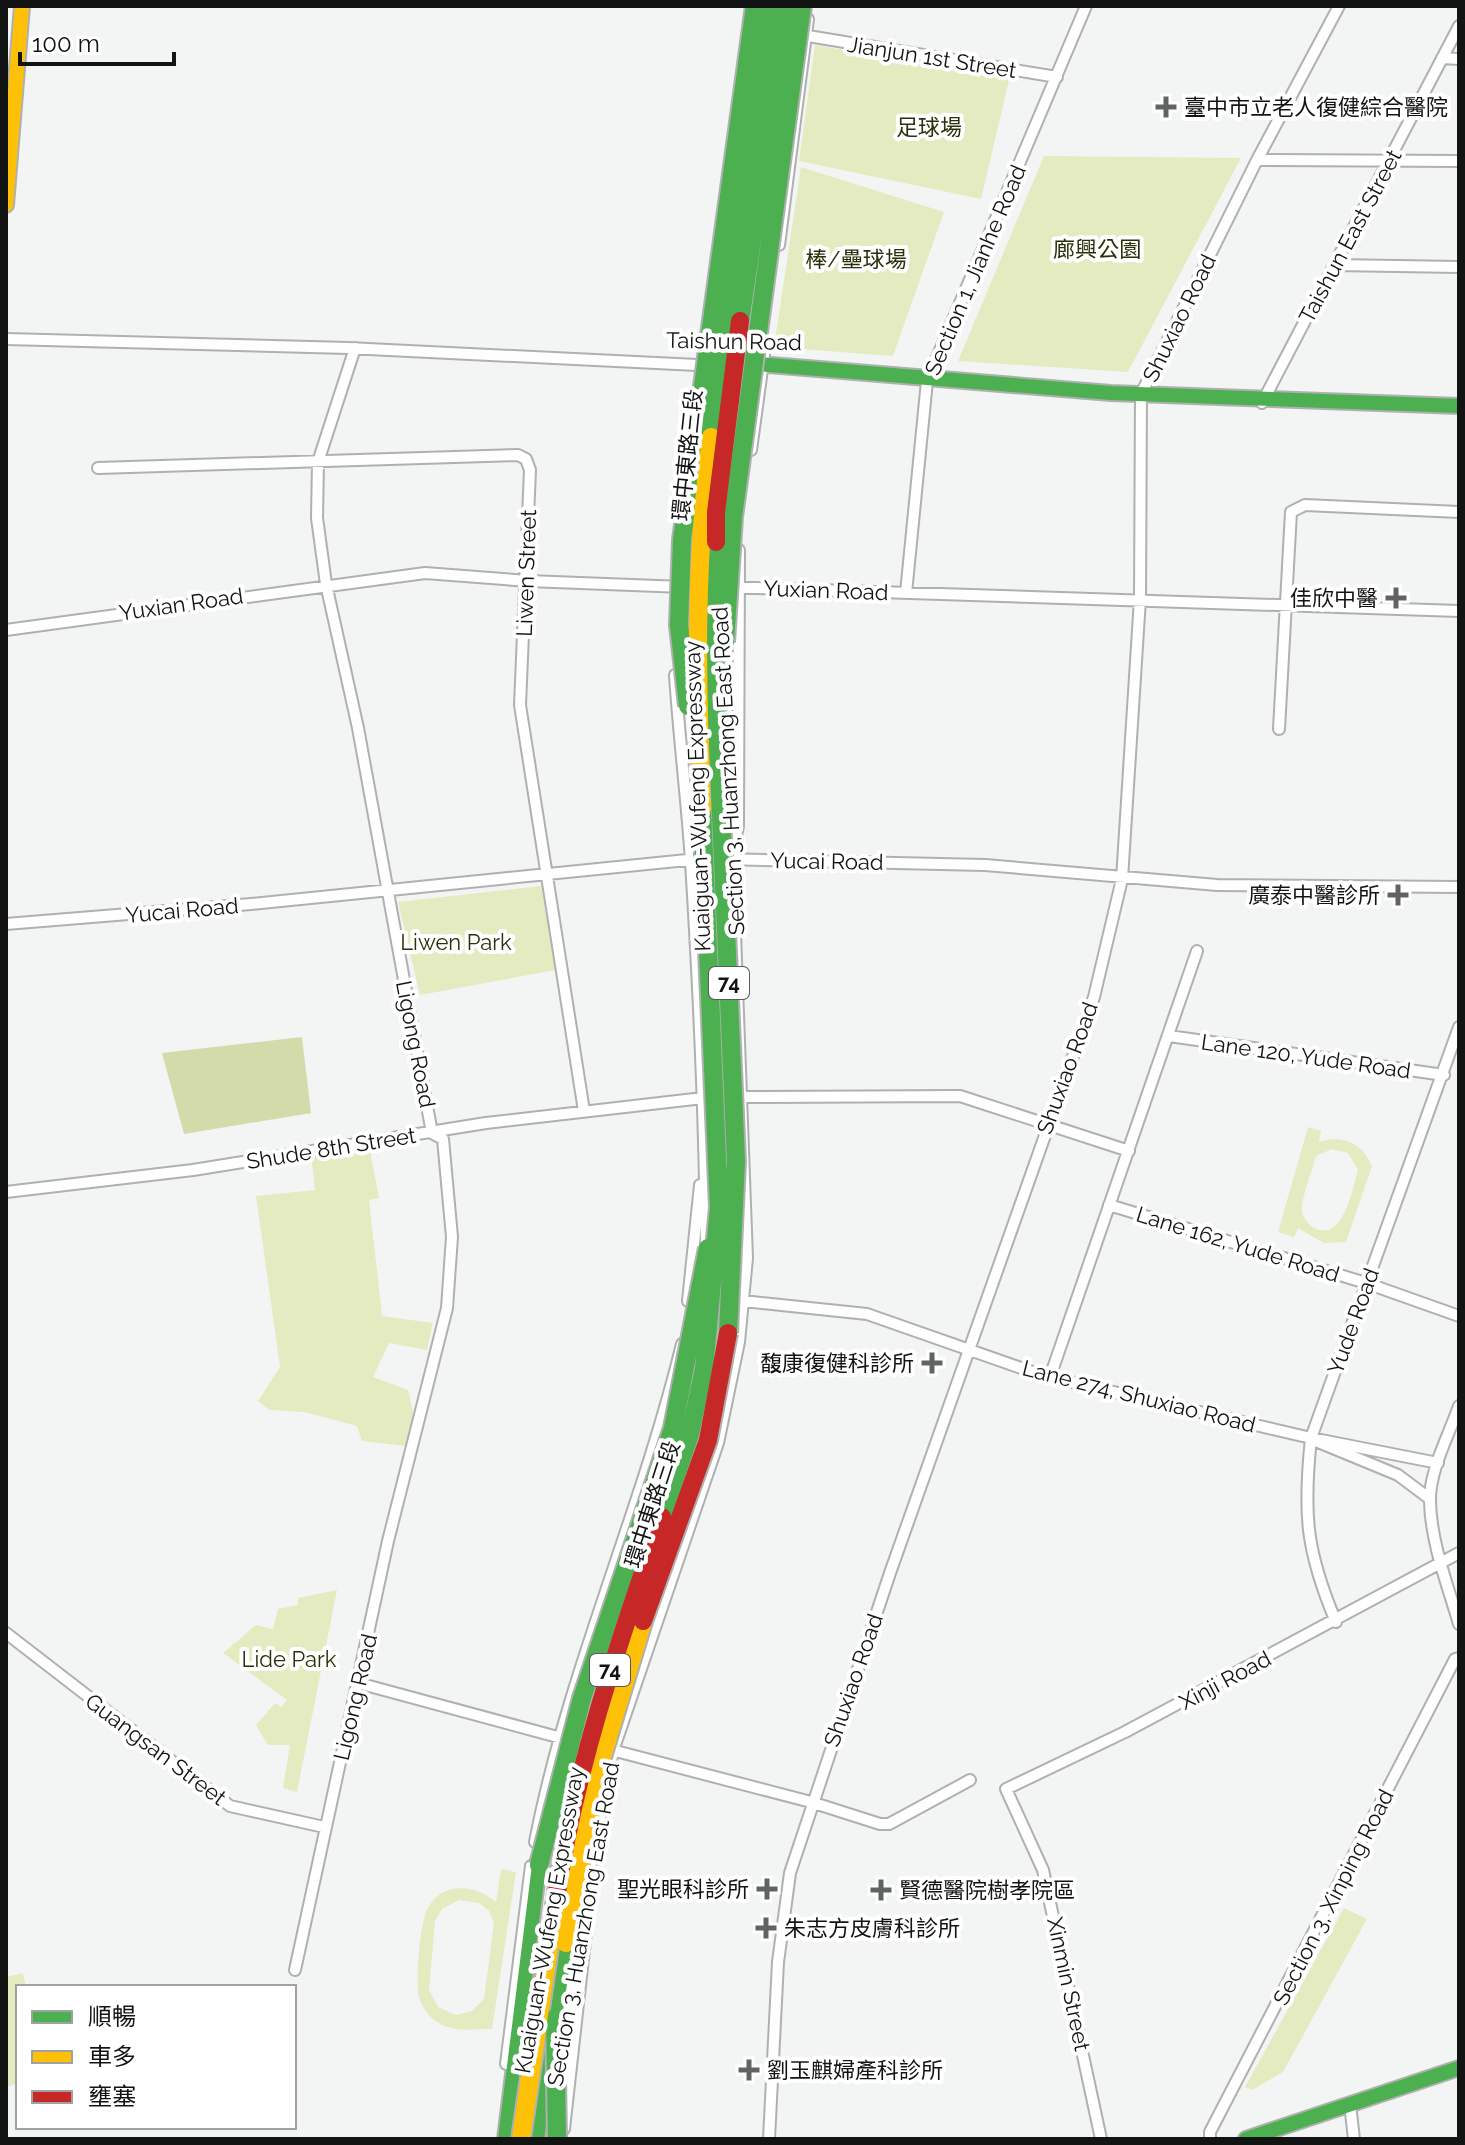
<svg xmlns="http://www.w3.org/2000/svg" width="1465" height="2145" font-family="Raleway,'Noto Sans TC',sans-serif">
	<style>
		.green { fill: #e5ebc1; fill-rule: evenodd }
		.forest { fill: #d4dbab }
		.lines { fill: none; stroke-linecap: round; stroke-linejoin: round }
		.street-casing { stroke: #afb1b0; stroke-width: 14 }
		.fast-casing { stroke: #afb1b0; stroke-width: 18 }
		.slow-casing { stroke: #afb1b0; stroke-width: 18 }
		.street { stroke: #fdfefd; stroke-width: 10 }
		.fast { stroke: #4caf50; stroke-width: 14 }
		.slow { stroke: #ffc107; stroke-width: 14 }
		.fast-bridge-casing { stroke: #afb1b0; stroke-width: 22; stroke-linecap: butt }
		.slow-bridge-casing { stroke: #afb1b0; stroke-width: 22; stroke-linecap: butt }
		.jam-bridge-casing { stroke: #afb1b0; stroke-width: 22; stroke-linecap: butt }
		.fast-bridge { stroke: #4caf50; stroke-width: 18 }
		.slow-bridge { stroke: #ffc107; stroke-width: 18 }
		.jam-bridge { stroke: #c62828; stroke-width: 18 }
		.poi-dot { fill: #606362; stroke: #fff; stroke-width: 3 }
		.labels { text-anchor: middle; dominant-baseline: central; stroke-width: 8; stroke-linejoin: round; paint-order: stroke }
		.shield { fill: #fff; stroke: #595a5a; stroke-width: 2 }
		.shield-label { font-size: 20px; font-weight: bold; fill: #121413 }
		.street-label { font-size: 22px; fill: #121413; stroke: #fff }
		.poi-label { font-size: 22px; fill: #121413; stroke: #fff; text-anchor: start }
		.park-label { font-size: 22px; fill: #2c300a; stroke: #fff }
	</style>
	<rect width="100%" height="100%" fill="#f2f5f4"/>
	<path class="green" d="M815 45 1009 80 981 199 799 161Z
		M1044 156 1241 158 1128 372 958 361Z
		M801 167 944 212 893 356 774 347Z
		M541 886 556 970 420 995 398 902Z
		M1308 1127 1321 1131 1319 1142C1342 1134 1363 1143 1372 1166L1346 1242 1324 1243 1298 1228 1294 1237 1278 1232ZM1332 1149 1348 1153 1358 1170C1352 1189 1343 1247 1311 1226 1307 1222 1302 1216 1302 1210 1302 1194 1312 1172 1316 1156Z
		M369 1146 379 1198 369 1200 382 1316 433 1323 427 1350 389 1343 373 1377 408 1390 414 1416 407 1446 362 1441 357 1426 304 1412 270 1410 258 1401 280 1367 256 1196 315 1190 311 1154Z
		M337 1590 297 1792 283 1788 290 1745H268L256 1725 275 1703 281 1707 287 1700 223 1653 256 1625 273 1629 278 1609 298 1605V1598Z
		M501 1869 516 1872 492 2029C474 2029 453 2033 437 2022 428 2016 422 2007 419 1997 415 1983 420 1922 427 1910 441 1881 475 1884 496 1902ZM459 1900 479 1903 489 1911 494 1923 484 1999 472 2011 456 2015 438 2007 429 1990 435 1921 442 1909Z
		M1344 1908 1367 1919 1283 2072 1252 2090 1245 2087Z
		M23 1973 26 1987H18V2083L6 2087V1977Z"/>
	<path class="forest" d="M302 1037 311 1113 184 1134 162 1053Z"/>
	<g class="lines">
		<defs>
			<path id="street" d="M808 36 1057 77
				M1442 58 1459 59
				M1257 160 1459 161
				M779 245 808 19
				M1335 265 1459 267
				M6 339 348 348 697 365
				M1262 403 1459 26
				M751 450 764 355
				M98 468 518 455 526 459 530 470 520 705 584 1111
				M724 587 1459 611
				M906 593 927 381 1086 6
				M6 630 425 573 528 581 684 587
				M675 675C679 738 687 799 691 862 699 991 705 1120 706 1250
				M1279 729 1291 512 1305 505 1459 512
				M721 859 985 865 1217 885 1459 887
				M732 859 738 826 739 550
				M6 924 251 904 697 859
				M1169 1036 1444 1075
				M742 1097 960 1096 1129 1151
				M6 1192 193 1170 486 1123 703 1098
				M1109 1205 1366 1283 1459 1316
				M688 1301 700 1185
				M743 1301 867 1314 1041 1375 1311 1438 1438 1463
				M1050 1377 1197 951
				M1459 1406C1449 1435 1429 1471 1430 1502 1431 1543 1448 1586 1459 1624
				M1318 1442 1398 1475 1430 1499
				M1336 1622C1306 1551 1303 1514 1311 1438L1459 1027
				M6 1633 230 1806 324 1827
				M358 1683 565 1739
				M608 1749 811 1802 880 1824H889L970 1780
				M535 1842C568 1671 641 1513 682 1344
				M295 1970 388 1541 447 1308 452 1237 443 1139 432 1133 358 728 326 584 317 518 318 462 355 348
				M563 2038 584 1898 613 1751 718 1443 739 1342 747 1258 733 879
				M506 2064 531 1866
				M1350 2104 1354 2139
				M564 2129 591 1887
				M769 2139 778 1962 790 1873 890 1573 1094 997 1122 879 1140 599 1141 394 1257 160 1339 6
				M1101 2139 1043 1870 1006 1789 1125 1732 1459 1553
				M1210 2139V2132L1455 1659 1459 1658"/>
			<path id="fast" d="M745 363 1111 393 1459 406
				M505 2139 539 1865
				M537 2139 566 1943
				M1246 2139 1459 2068"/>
			<path id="slow" d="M6 205 22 6"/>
		</defs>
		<use href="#street" class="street-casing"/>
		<use href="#fast" class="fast-casing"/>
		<use href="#slow" class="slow-casing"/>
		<use href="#street" class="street"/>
		<use href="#fast" class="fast"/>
		<use href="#slow" class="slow"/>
		<defs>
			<path id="fast-bridge" d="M740 321 787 6
				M711 437 770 6
				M716 542 714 654 736 1161 728 1333
				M725 642 733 517 802 6
				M688 706 679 625 682 540 755 6
				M662 1517 690 1434 704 1369 719 1207 702 809
				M539 1865 582 1698 673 1428 708 1248
				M555 2018 557 2139"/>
			<path id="slow-bridge" d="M702 809C697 681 694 565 711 437
				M566 1943 595 1780 643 1621
				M521 2139 556 1899"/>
			<path id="jam-bridge" d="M716 542V512L740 321
				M643 1621 708 1440 728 1333
				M556 1899C575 1768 619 1642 662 1517"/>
		</defs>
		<use href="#fast-bridge" class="fast-bridge-casing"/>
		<use href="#slow-bridge" class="slow-bridge-casing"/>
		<use href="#jam-bridge" class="jam-bridge-casing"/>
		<use href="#fast-bridge" class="fast-bridge"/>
		<use href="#slow-bridge" class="slow-bridge"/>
		<use href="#jam-bridge" class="jam-bridge"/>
	</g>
	<g class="poi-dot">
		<path d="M1162 95h8v8h8v8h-8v8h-8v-8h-8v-8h8z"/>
		<path d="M1392 586h8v8h8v8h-8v8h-8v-8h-8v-8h8z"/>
		<path d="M1394 883h8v8h8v8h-8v8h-8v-8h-8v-8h8z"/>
		<path d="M928 1351h8v8h8v8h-8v8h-8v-8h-8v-8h8z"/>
		<path d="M763 1877h8v8h8v8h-8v8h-8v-8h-8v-8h8z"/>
		<path d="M877 1878h8v8h8v8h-8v8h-8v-8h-8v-8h8z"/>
		<path d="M762 1916h8v8h8v8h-8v8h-8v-8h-8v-8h8z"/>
		<path d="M745 2058h8v8h8v8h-8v8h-8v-8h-8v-8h8z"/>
	</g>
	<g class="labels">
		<g class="shield">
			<rect x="709" y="967" width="40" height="32" rx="6"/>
			<rect x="590" y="1654" width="40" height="32" rx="6"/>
		</g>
		<g class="shield-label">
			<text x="729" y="983">74</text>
			<text x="610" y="1670">74</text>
		</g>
		<g class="street-label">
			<text transform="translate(932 57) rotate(9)">Jianjun 1st Street</text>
			<text transform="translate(1350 236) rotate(-62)">Taishun East Street</text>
			<text transform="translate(975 270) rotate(-67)">Section 1, Jianhe Road</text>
			<text transform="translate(1179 318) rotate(-64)">Shuxiao Road</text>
			<text transform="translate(734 341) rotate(1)">Taishun Road</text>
			<text transform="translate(687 455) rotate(-84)">環中東路三段</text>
			<text transform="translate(526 573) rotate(-88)">Liwen Street</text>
			<text transform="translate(826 590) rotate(2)">Yuxian Road</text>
			<text transform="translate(181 604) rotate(-8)">Yuxian Road</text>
			<text transform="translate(728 771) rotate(-93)">Section 3, Huanzhong East Road</text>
			<text transform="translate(697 796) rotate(-92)">Kuaiguan-Wufeng Expressway</text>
			<text transform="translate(827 861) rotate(1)">Yucai Road</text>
			<text transform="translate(182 910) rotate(-5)">Yucai Road</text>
			<text transform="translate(416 1044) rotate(79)">Ligong Road</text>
			<text transform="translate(1306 1056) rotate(8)">Lane 120, Yude Road</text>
			<text transform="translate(1067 1068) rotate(-70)">Shuxiao Road</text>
			<text transform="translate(331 1148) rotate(-9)">Shude 8th Street</text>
			<text transform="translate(1238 1244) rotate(17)">Lane 162, Yude Road</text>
			<text transform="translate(1353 1321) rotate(-70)">Yude Road</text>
			<text transform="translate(1139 1396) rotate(14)">Lane 274, Shuxiao Road</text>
			<text transform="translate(652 1504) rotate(-72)">環中東路三段</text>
			<text transform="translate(853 1680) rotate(-71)">Shuxiao Road</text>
			<text transform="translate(1225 1680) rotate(-28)">Xinji Road</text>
			<text transform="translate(355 1697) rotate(-77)">Ligong Road</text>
			<text transform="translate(156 1749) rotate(37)">Guangsan Street</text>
			<text transform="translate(1333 1897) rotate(-63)">Section 3, Xinping Road</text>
			<text transform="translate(549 1920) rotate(-80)">Kuaiguan-Wufeng Expressway</text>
			<text transform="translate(583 1924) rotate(-80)">Section 3, Huanzhong East Road</text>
			<text transform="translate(1069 1984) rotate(78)">Xinmin Street</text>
		</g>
		<g class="poi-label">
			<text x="1184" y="107">臺中市立老人復健綜合醫院</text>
			<text x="1378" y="598" text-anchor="end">佳欣中醫</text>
			<text x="1380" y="895" text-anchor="end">廣泰中醫診所</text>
			<text x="914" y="1363" text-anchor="end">馥康復健科診所</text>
			<text x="749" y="1889" text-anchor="end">聖光眼科診所</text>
			<text x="899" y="1890">賢德醫院樹孝院區</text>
			<text x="784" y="1928">朱志方皮膚科診所</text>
			<text x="767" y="2070">劉玉麒婦產科診所</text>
		</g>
		<g class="park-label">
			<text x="929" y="127">足球場</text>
			<text x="1097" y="249">廊興公園</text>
			<text x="856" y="259">棒/壘球場</text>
			<text x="456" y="942">Liwen Park</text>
			<text x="289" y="1659">Lide Park</text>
		</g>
	</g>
	<rect width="1465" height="2145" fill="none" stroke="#121413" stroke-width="16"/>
	<rect x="16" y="1985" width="280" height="144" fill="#ffffff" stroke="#a0a1a1" stroke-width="2"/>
	<rect x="32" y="2011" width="40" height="12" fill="#4caf50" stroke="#a0a1a1" stroke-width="2"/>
	<text x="88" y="2025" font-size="24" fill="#121413">順暢</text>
	<rect x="32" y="2051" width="40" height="12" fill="#ffc107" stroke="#a0a1a1" stroke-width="2"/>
	<text x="88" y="2065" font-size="24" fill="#121413">車多</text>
	<rect x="32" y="2091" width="40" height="12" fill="#c62828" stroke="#a0a1a1" stroke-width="2"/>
	<text x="88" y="2105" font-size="24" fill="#121413">壅塞</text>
	<path d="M20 52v12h154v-12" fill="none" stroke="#121413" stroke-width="4"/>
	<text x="32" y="52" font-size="24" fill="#121413" stroke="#ffffff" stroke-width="6" paint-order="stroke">100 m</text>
</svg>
